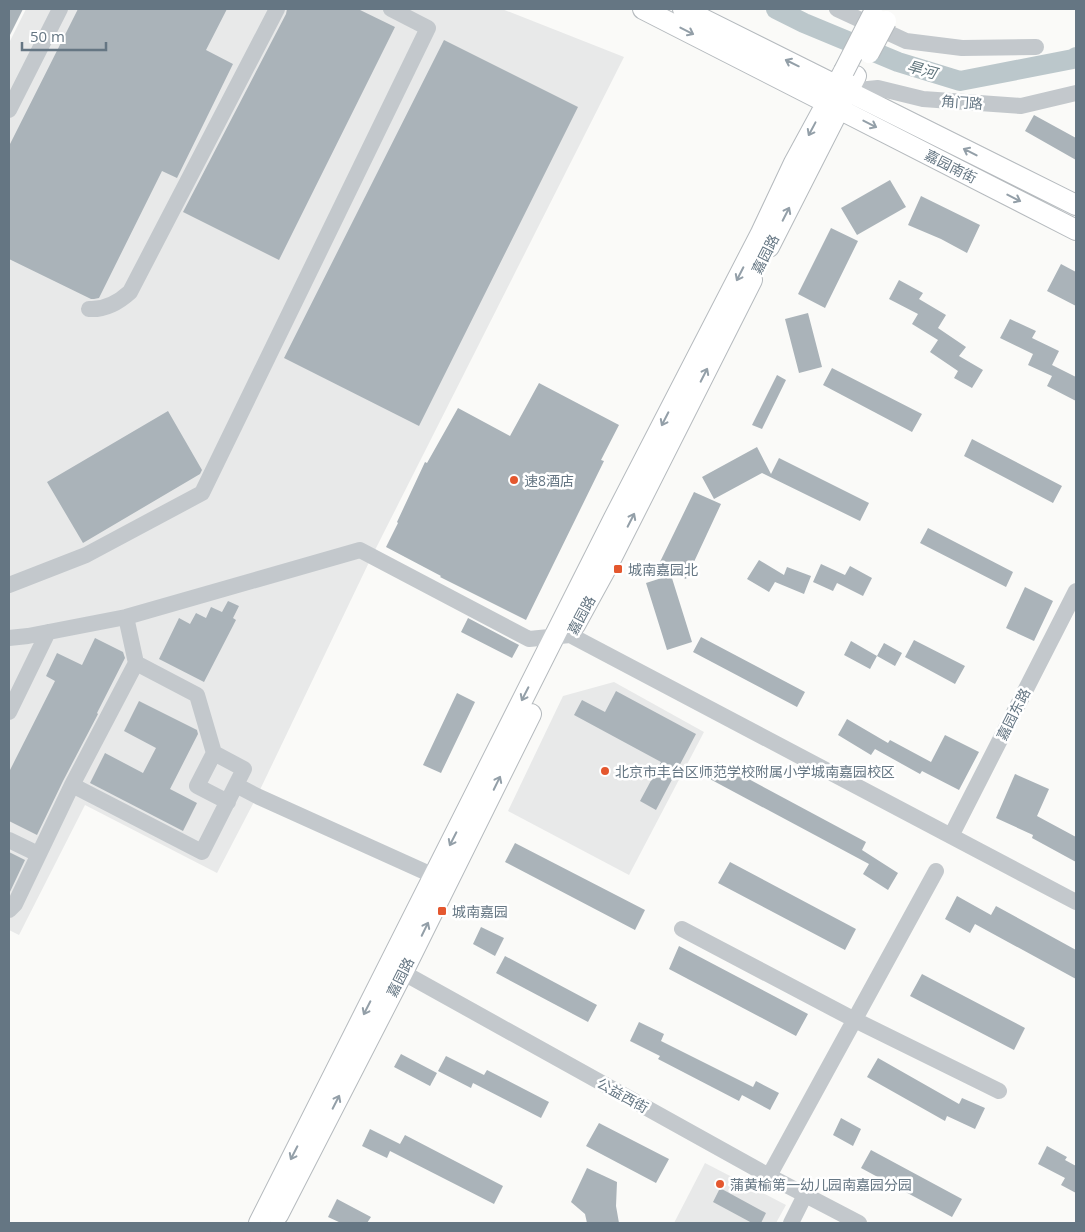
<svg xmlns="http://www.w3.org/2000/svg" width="1085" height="1232" font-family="'Open Sans','Noto Sans SC',sans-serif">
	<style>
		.built { fill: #e8e9e9 }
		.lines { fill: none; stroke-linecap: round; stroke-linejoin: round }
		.river { stroke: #bbc7cb; stroke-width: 20 }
		.building { fill: #aab3b9 }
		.major-casing { stroke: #b5babe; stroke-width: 22 }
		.minor { stroke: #c3c8cc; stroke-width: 16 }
		.major { stroke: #fff; stroke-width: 20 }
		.major-bridge-casing { stroke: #b5babe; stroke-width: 22; stroke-linecap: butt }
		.major-bridge { stroke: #fff; stroke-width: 20 }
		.oneway { stroke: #939fa8 }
		.poi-dot { fill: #e4572e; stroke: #fff; stroke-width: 2 }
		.labels { text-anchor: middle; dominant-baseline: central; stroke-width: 5; stroke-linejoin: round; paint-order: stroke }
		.street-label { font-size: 14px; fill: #657683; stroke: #fff }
		.poi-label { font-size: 14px; fill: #657683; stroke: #fff; text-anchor: start }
		.water-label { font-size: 15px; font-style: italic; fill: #60757c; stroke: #fff }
	</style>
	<rect width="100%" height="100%" fill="#fafaf8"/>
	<path class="built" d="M26 9H502L624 57 372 556 257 796 217 873 85 805 19 935 9 930V43Z
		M614 682 704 732 629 875 508 811 563 696Z
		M705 1163 786 1205 776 1223H674Z"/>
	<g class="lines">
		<path class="river" d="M776 9 804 23 898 62 960 81 1073 59 1076 57"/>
	</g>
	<path class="building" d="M9 9H23L9 37Z
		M78 9H227L206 50 233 64 177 178 162 171 99 298 94 299H91L9 259V146Z
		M287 9H358L395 27 279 260 183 212 286 14Z
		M444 40 578 107 419 426 284 358Z
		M1034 115 1076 138V160L1025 131Z
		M890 180 906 207 857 235 841 208Z
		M921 196 980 225 967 253 941 239 908 225Z
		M831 228 858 241 825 308 798 294Z
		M1061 264 1076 272V306L1047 291Z
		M899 280 923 293 919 299 946 315 938 328 966 347 959 356 983 370 972 388 954 378 958 371 930 352 938 340 912 324 918 314 889 299Z
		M808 313 822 367 799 373 785 319Z
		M1010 319 1036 331 1032 338 1059 351 1052 365 1076 377V401L1047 386 1052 376 1028 365 1033 354 1000 338Z
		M832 368 922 414 912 432 823 385Z
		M777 375 786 380 762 429 752 425Z
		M539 383 619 425 601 460 604 461 526 620 440 577 441 576 386 547 398 523 397 522 425 462 427 463 458 408 510 436Z
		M168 411 202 470 200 474 83 543 47 482Z
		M972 439 1062 486 1053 503 964 456Z
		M757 447 771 474 779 458 869 503 860 521 762 473 714 499 702 477Z
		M694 492 721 504 686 579 658 566Z
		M928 528 1013 572 1006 587 920 543Z
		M759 560 784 575 787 567 811 576 804 594 775 582 769 592 747 579Z
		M821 564 845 575 850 566 872 578 863 596 837 583 833 591 813 582Z
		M671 575 692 642 667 650 646 583Z
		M1025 587 1053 601 1034 641 1006 628Z
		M228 601 239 606 233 618 236 620 204 682 159 659 179 618 190 624 196 613 206 618 211 607 222 612Z
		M468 618 519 645 512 658 461 632Z
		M701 637 805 692 797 707 693 652Z
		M95 638 123 652 125 658 97 713 98 714 63 781 37 835 9 821V772L55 681 46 676 57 653 82 665Z
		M914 640 965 666 955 684 905 657Z
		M851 641 877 656 870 669 844 655Z
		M884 643 902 653 895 666 877 656Z
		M616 691 696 734 656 810 640 801 661 762 574 715 582 700 605 712Z
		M457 693 475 702 441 773 423 765Z
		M139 701 197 730 198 734 170 789 197 803 183 831 90 783 105 753 143 773 156 748 124 731Z
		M847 719 888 743 890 740 931 762 945 735 979 752 959 790 922 771 920 774 875 749 871 755 838 735Z
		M717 762 866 842 862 850 898 873 888 890 863 874 869 864 708 778Z
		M1015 774 1049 789 1037 816 1076 837V862L1032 838 1033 835 996 818Z
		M515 843 645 910 635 930 505 862Z
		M9 852 25 860 9 894Z
		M730 862 856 929 845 950 718 883Z
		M957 896 991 915 996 906 1076 950V979L975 924 970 933 945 919Z
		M481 927 504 938 495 956 473 944Z
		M679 946 808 1014 796 1036 669 969Z
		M505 956 597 1005 588 1022 496 973Z
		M922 974 1025 1028 1014 1050 910 996Z
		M639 1022 664 1034 661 1041 753 1087 756 1081 779 1093 770 1110 742 1095 739 1101 658 1059 660 1056 630 1041Z
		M401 1054 437 1073 430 1086 394 1067Z
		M446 1056 484 1075 487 1070 549 1102 541 1118 473 1083 471 1088 438 1071Z
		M878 1058 959 1104 962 1098 985 1108 975 1129 947 1116 945 1121 867 1077Z
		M841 1118 861 1129 853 1146 833 1135Z
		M599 1123 669 1159 656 1183 586 1146Z
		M370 1129 400 1144 405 1135 503 1186 494 1204 390 1151 387 1158 362 1146Z
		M1047 1146 1067 1157 1065 1160 1076 1166V1193L1061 1185 1065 1178 1038 1164Z
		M871 1150 962 1199 952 1217 861 1168Z
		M587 1168 617 1182 616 1206 619 1223H587L585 1214 571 1202Z
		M720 1188 766 1213 761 1223H752L713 1202Z
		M337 1199 371 1217 367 1223H341L328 1217Z"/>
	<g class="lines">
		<defs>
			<path id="major" d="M643 9 1076 230
				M683 9 1076 205
				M769 247 856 76
				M575 625 609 563 752 280
				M278 1215 403 972 531 714
				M259 1223 614 518 761 233 794 163 844 71"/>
		</defs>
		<use href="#major" class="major-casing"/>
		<path class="minor" d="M837 9 906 41 962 48 1036 47
			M848 91 878 88 923 99 1021 106 1076 93
			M9 110 60 9
			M89 309C105 310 118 303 130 292L277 9
			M9 585 86 555 202 493 428 28 391 9
			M126 617 136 663 197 695 214 753 197 786 228 802
			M9 638 28 636 126 617 360 550 529 639 570 635 1076 902
			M9 712 48 632
			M72 785 202 852 244 769 214 753
			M236 785 257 796 443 880
			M951 836 1076 591
			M9 840 38 854
			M9 910 15 904 72 785 136 663
			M682 929 855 1020 999 1091
			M393 967 769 1176 859 1223
			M769 1176 936 871
			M791 1223 805 1195"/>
		<use href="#major" class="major"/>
		<defs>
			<path id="major-bridge" d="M869 53 886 21
				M844 71 873 14"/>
		</defs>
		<use href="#major-bridge" class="major-bridge-casing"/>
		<use href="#major-bridge" class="major-bridge"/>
	</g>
	<defs><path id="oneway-shaft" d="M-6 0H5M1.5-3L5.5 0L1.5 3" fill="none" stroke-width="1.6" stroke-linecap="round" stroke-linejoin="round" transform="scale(1.25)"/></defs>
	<g class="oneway">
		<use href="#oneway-shaft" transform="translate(687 31) rotate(27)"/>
		<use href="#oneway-shaft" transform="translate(792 63) rotate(-154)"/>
		<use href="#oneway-shaft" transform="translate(870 124) rotate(27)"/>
		<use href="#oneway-shaft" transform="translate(812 129) rotate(118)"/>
		<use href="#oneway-shaft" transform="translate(970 152) rotate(-153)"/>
		<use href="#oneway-shaft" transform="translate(1014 198) rotate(27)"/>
		<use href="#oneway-shaft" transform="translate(786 214) rotate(-63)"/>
		<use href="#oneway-shaft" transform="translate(740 274) rotate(117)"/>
		<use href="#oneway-shaft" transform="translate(704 375) rotate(-63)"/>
		<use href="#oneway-shaft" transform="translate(665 419) rotate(117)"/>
		<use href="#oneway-shaft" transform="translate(631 520) rotate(-63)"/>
		<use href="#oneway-shaft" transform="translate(525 694) rotate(117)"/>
		<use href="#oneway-shaft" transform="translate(497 783) rotate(-64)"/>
		<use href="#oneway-shaft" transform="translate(453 839) rotate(117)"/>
		<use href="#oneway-shaft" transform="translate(425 929) rotate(-64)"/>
		<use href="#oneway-shaft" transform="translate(367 1008) rotate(117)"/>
		<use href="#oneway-shaft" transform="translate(336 1102) rotate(-63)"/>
		<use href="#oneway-shaft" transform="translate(294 1153) rotate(117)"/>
	</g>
	<g class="poi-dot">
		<circle cx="514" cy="480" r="5"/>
		<rect x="613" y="564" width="10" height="10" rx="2.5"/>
		<circle cx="605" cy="771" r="5"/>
		<rect x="437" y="906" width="10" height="10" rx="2.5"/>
		<circle cx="720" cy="1184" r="5"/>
	</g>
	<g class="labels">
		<g class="street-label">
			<text transform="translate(962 102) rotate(4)">角门路</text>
			<text transform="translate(951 166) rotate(27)">嘉园南街</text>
			<text transform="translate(765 254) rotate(-63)">嘉园路</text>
			<text transform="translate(581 615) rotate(-62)">嘉园路</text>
			<text transform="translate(1013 714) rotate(-63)">嘉园东路</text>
			<text transform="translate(400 977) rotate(-63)">嘉园路</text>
			<text transform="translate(623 1095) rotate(29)">公益西街</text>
		</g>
		<g class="poi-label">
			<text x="524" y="480">速8酒店</text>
			<text x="628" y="569">城南嘉园北</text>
			<text x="615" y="771">北京市丰台区师范学校附属小学城南嘉园校区</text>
			<text x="452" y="911">城南嘉园</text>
			<text x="730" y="1184">蒲黄榆第一幼儿园南嘉园分园</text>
		</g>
		<g class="water-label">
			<text transform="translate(922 69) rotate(16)">旱河</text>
		</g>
	</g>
	<rect width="1085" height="1232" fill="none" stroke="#657683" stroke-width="20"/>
	<path d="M22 42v8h84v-8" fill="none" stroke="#657683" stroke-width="2.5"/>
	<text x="30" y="42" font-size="15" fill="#657683" stroke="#ffffff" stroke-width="4" paint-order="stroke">50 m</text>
</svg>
